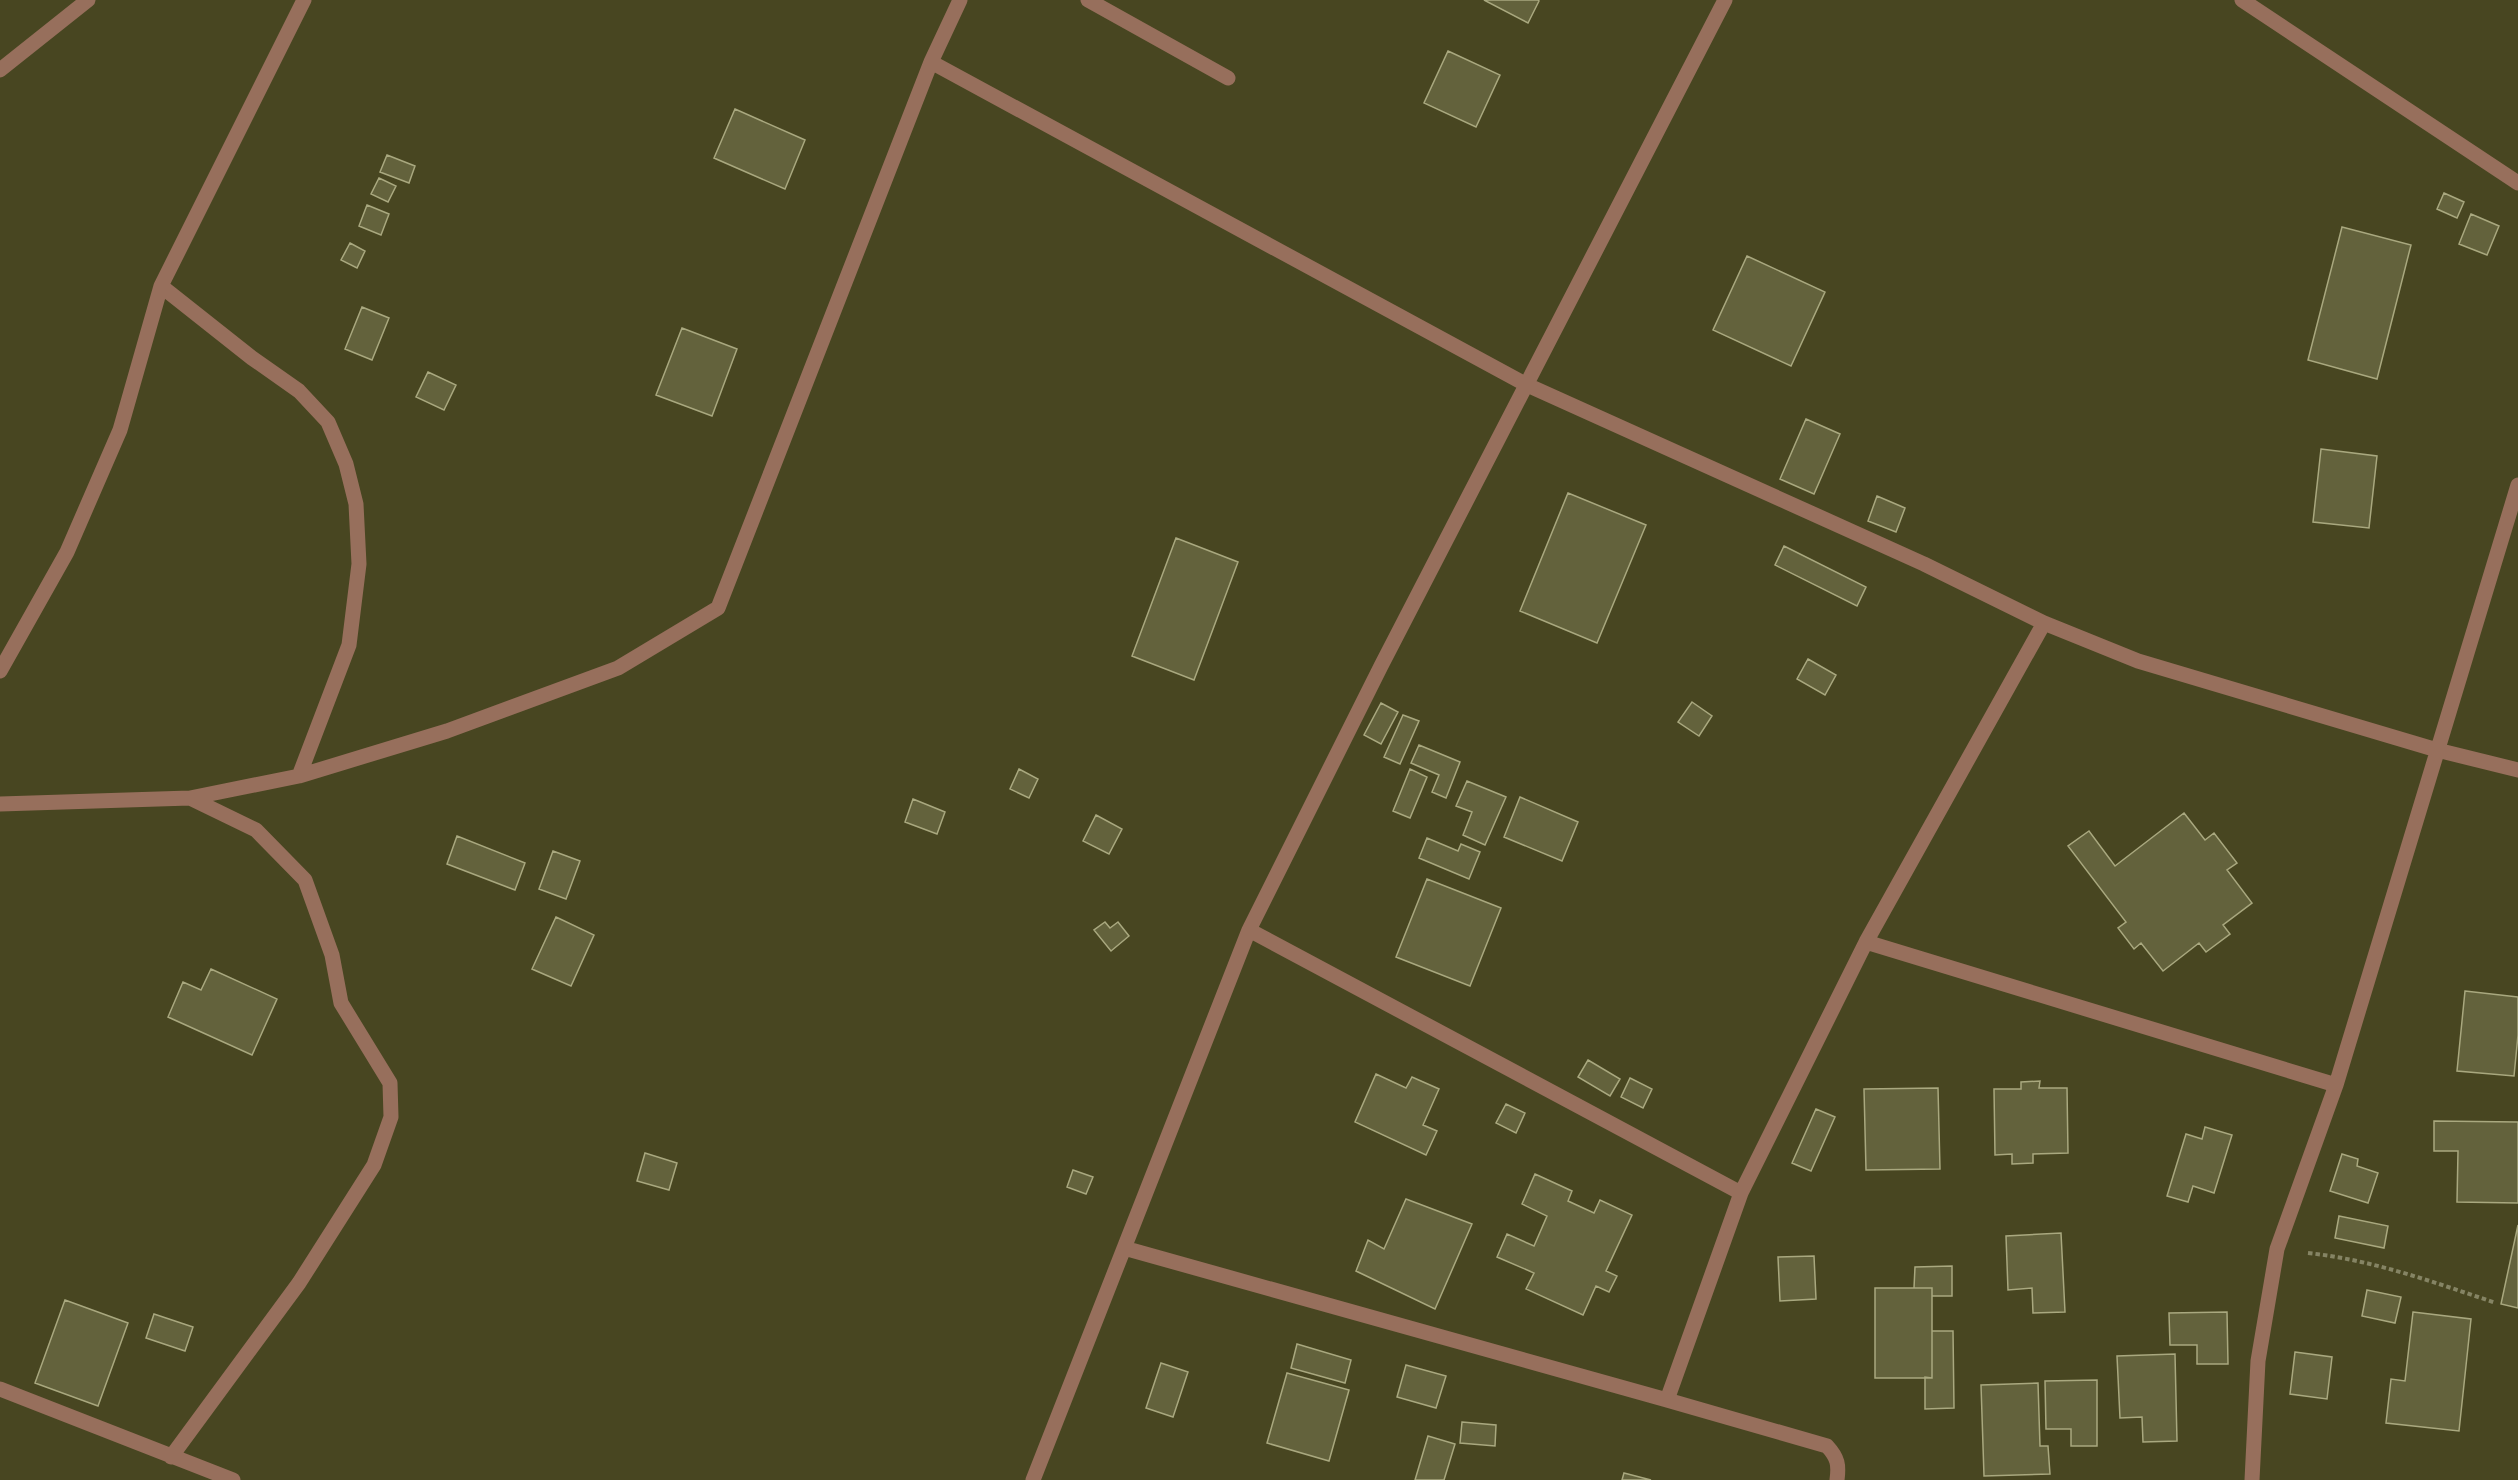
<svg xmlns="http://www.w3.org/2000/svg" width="2518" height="1480" font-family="Signika,sans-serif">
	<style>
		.building { fill: #63623c; stroke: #a9a87f; stroke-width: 1.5 }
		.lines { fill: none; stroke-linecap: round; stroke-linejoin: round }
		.path { stroke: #858464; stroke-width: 4; stroke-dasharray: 4.5 3; stroke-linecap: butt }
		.street { stroke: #976f5c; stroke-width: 15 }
	</style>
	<rect width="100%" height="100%" fill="#484621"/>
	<path class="building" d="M1484 0H1538L1539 1 1528 23Z
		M1448 51 1500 75 1476 127 1424 103Z
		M735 109 805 140 785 189 714 158Z
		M387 155 415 166 409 183 380 172Z
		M379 178 396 186 388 202 371 194Z
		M2444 193 2464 202 2457 218 2437 209Z
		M367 205 389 214 381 235 359 226Z
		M2471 214 2499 226 2487 255 2459 244Z
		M2342 227 2411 245 2377 379 2308 360Z
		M350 243 365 251 357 268 341 260Z
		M1747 256 1825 292 1791 366 1713 330Z
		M362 307 389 318 372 360 345 349Z
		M682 328 737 349 712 416 656 395Z
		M428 372 456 385 444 410 416 397Z
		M1806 419 1840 434 1814 494 1780 479Z
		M2321 449 2377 456 2369 528 2313 522Z
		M1568 493 1646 525 1597 643 1520 611Z
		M1877 496 1905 508 1896 532 1868 521Z
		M1176 538 1238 562 1194 680 1132 656Z
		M1784 546 1866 587 1857 606 1775 565Z
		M1808 659 1836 675 1825 695 1797 679Z
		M1692 702 1712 716 1699 736 1678 722Z
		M1381 703 1398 712 1381 744 1364 735Z
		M1403 715 1419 721 1400 764 1384 757Z
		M1419 745 1460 762 1446 798 1432 792 1439 775 1411 763Z
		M1019 769 1038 779 1029 798 1010 789Z
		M1410 769 1427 777 1410 818 1393 811Z
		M1467 781 1506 797 1485 845 1463 835 1472 812 1456 806Z
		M1520 797 1578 822 1562 861 1504 837Z
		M913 799 945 812 937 834 905 822Z
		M2184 813 2205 840 2214 833 2237 863 2227 870 2252 903 2223 925 2230 934 2206 952 2199 943 2163 971 2141 943 2134 949 2118 928 2126 922 2068 846 2089 831 2115 866Z
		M1096 815 1122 829 1109 854 1083 841Z
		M457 836 525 863 515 890 447 864Z
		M1427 838 1458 851 1461 844 1480 852 1469 879 1419 858Z
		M553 851 580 861 566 899 539 889Z
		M1427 879 1501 908 1470 986 1396 957Z
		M556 917 594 935 571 986 532 969Z
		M1105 922 1110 928 1118 922 1129 936 1111 951 1094 930Z
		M211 969 277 999 252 1055 168 1017 183 982 201 990Z
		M2465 991 2518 997V1035L2514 1076 2457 1071Z
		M1588 1060 1620 1079 1610 1096 1578 1077Z
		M1376 1074 1406 1088 1412 1077 1439 1089 1423 1125 1437 1131 1426 1155 1355 1122Z
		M1630 1078 1652 1089 1643 1108 1621 1097Z
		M2040 1081 2039 1088H2067L2068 1153 2033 1154V1163L2012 1164V1154L1995 1155 1994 1089H2021V1082Z
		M1938 1088 1940 1169 1866 1170 1864 1089Z
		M1506 1104 1525 1113 1516 1133 1496 1123Z
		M1816 1109 1835 1117 1811 1171 1792 1163Z
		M2434 1121 2518 1122V1203L2457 1202 2458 1151H2434Z
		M2205 1127 2232 1135 2214 1193 2193 1186 2188 1202 2167 1196 2186 1134 2202 1139Z
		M645 1153 677 1163 669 1190 637 1181Z
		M2342 1154 2358 1159 2357 1166 2378 1173 2368 1203 2330 1191Z
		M1073 1170 1093 1177 1086 1194 1067 1187Z
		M1535 1174 1572 1191 1568 1201 1594 1213 1600 1200 1632 1215 1606 1271 1617 1276 1609 1292 1596 1286 1583 1315 1526 1289 1534 1273 1497 1257 1507 1234 1534 1246 1547 1216 1522 1204Z
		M1406 1199 1472 1224 1435 1309 1356 1271 1368 1240 1384 1249Z
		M2339 1216 2388 1226 2384 1248 2335 1238Z
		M2518 1225V1308L2501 1304Z
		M2061 1233 2065 1312 2033 1313 2032 1288 2008 1290 2006 1236Z
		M1814 1256 1816 1299 1780 1301 1778 1257Z
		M1952 1266V1296H1932V1288H1914L1915 1267Z
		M1875 1288H1932V1378H1875Z
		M2367 1290 2401 1297 2395 1323 2362 1316Z
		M65 1300 128 1323 98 1406 35 1383Z
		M2227 1312 2228 1364H2197V1345H2170L2169 1313Z
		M2413 1312 2471 1319 2459 1431 2386 1423 2391 1379 2405 1381Z
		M154 1314 193 1327 185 1351 146 1338Z
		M1932 1331H1953L1954 1408 1925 1409V1377L1932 1378Z
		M1297 1344 1351 1360 1345 1383 1291 1368Z
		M2295 1352 2332 1357 2327 1399 2290 1394Z
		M2175 1354 2177 1441 2143 1442 2142 1417 2120 1418 2117 1356Z
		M1161 1363 1188 1372 1173 1417 1146 1408Z
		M1406 1365 1446 1376 1436 1408 1397 1397Z
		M1287 1373 1349 1390 1329 1461 1267 1443Z
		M2097 1380V1446H2071V1429H2046L2045 1381Z
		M2038 1383 2040 1446H2048L2050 1474 1984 1476 1981 1385Z
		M1462 1422 1496 1425 1495 1446 1460 1443Z
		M1428 1436 1455 1444 1444 1480H1415Z
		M1624 1473 1651 1480H1622Z"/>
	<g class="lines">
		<path class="path" d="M2308 1253C2373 1260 2433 1282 2496 1303"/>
		<path class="street" d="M1088 0 1228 78
			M2242 0 2518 183
			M931 62 1525 384 1924 564 2044 623 2138 661 2437 750 2518 770
			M0 70 88 0
			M161 286 252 358 299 391 328 422 346 464 356 504 359 564 349 645 299 776
			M0 671 67 552 120 430 161 286 304 0
			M0 804 190 798 299 776 447 731 618 668 718 608 931 62 960 0
			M1249 930 1741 1193
			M1866 942 2336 1085
			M1124 1248 1667 1400 1741 1193 1866 942 2044 623
			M0 1389 233 1480
			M1667 1400 1827 1446C1838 1458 1839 1465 1837 1480
			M171 1457 299 1283 374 1165 391 1117 390 1083 341 1003 332 955 305 880 256 830 190 798
			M1033 1480 1249 930 1381 666 1725 0
			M2252 1480 2258 1361 2277 1249 2336 1085 2518 485"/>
	</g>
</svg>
